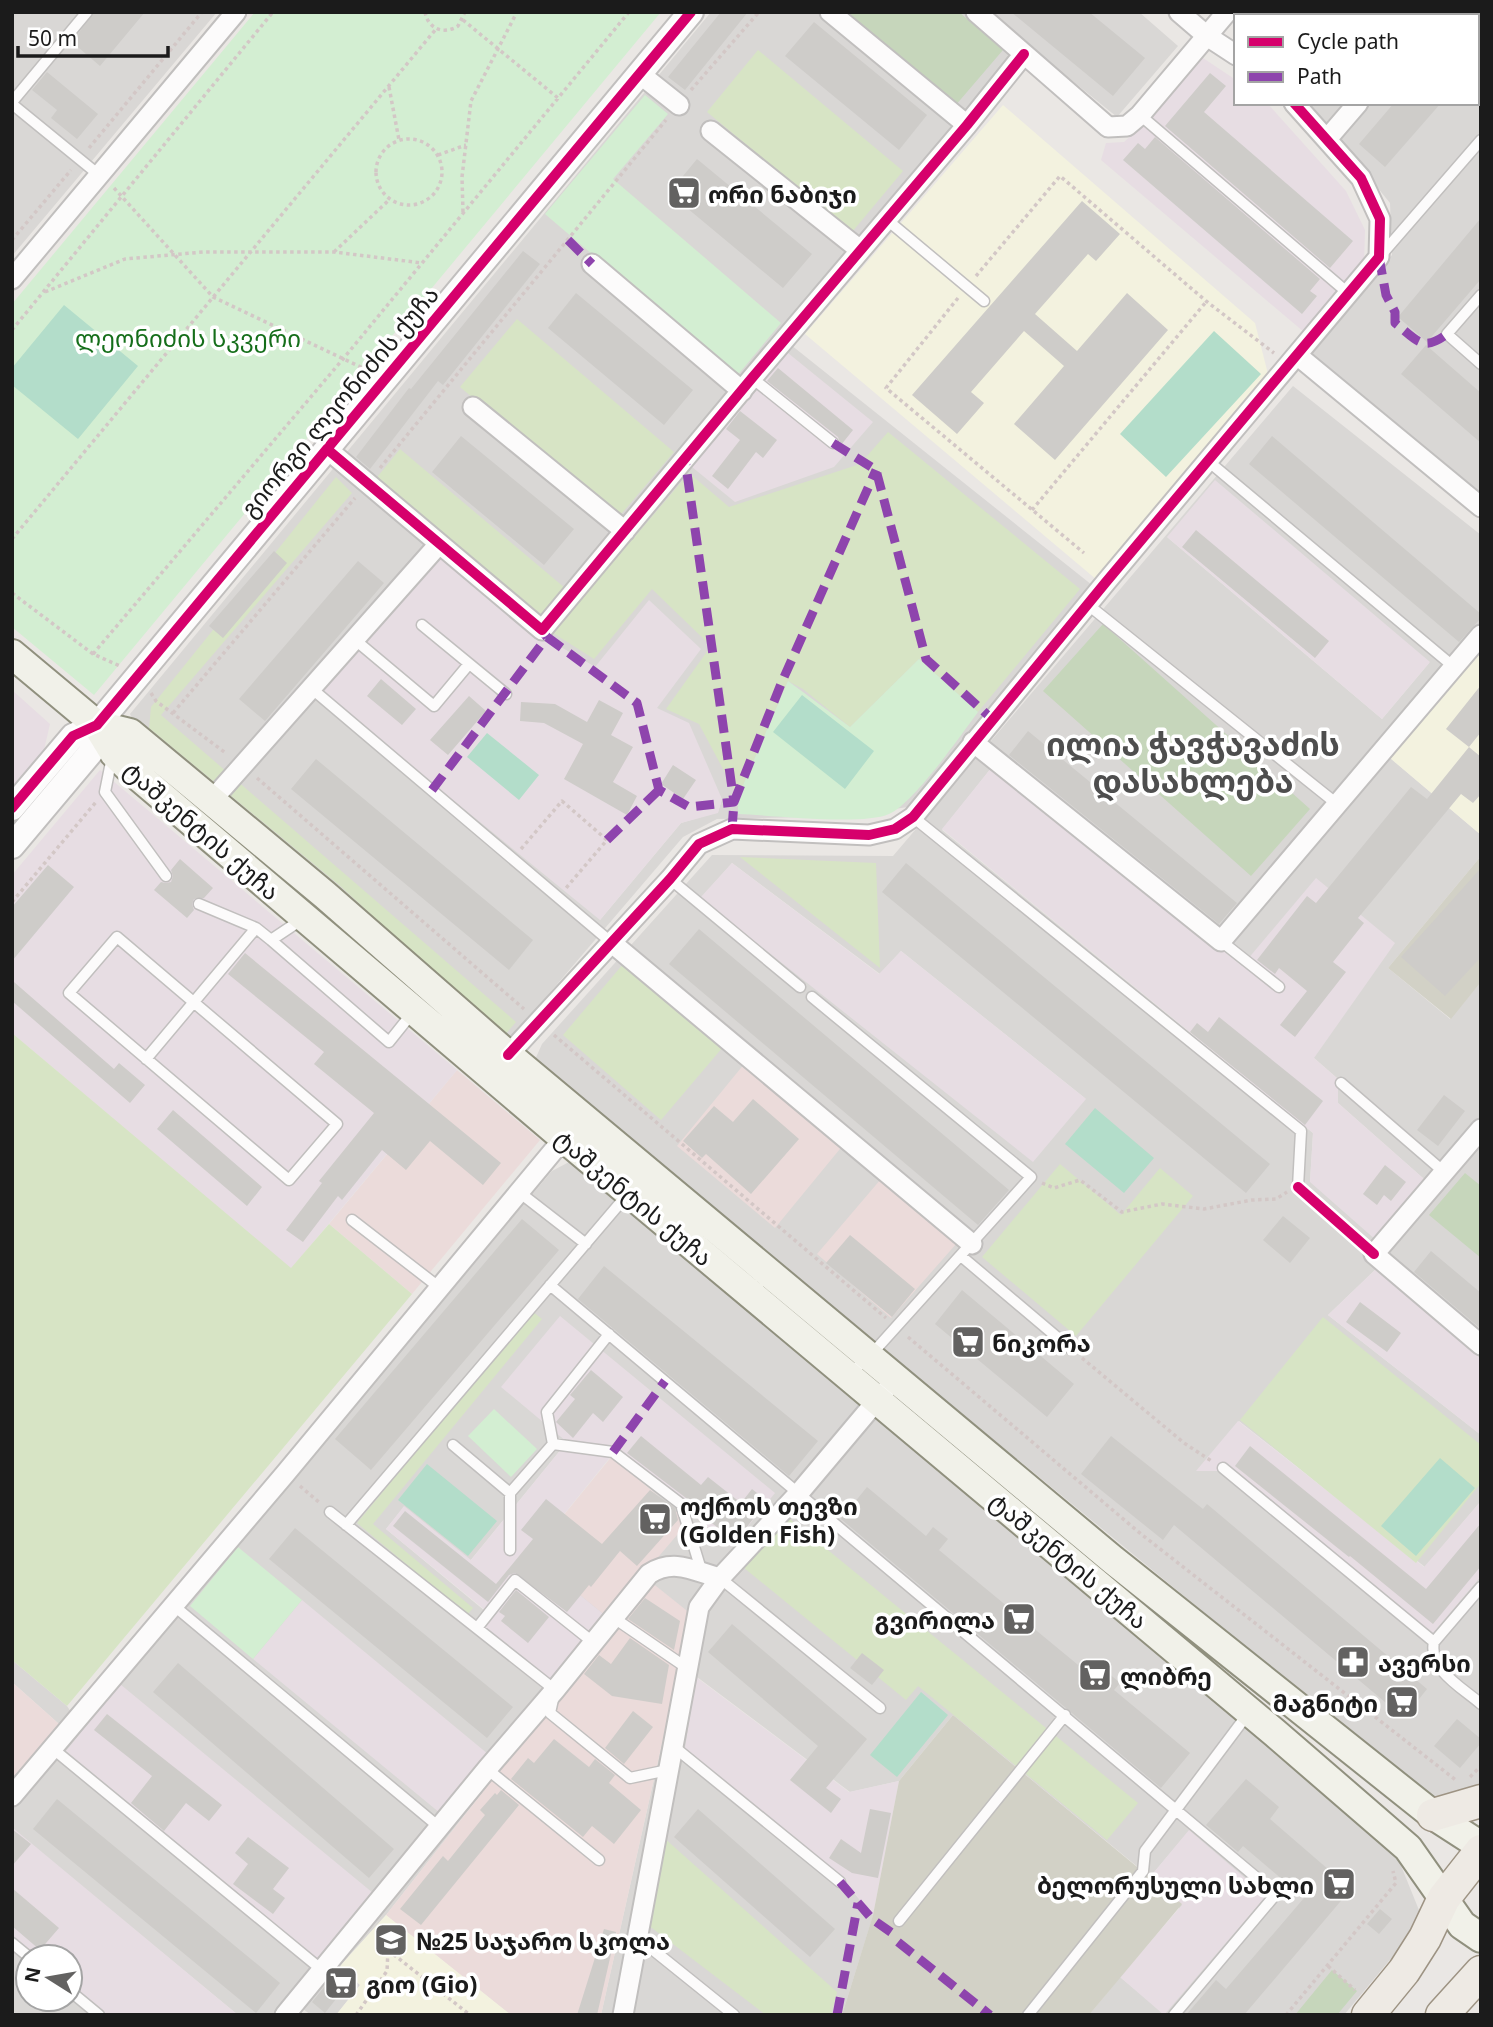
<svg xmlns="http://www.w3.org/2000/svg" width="1493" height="2027" font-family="'Noto Sans','Noto Sans Georgian',sans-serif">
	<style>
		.residential { fill: #d9d7d5; fill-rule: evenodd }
		.commercial { fill: #ebdbda }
		.industrial { fill: #e7dde3 }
		.education { fill: #f3f2df }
		.construction { fill: #d2d1c6 }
		.grass { fill: #d7e4c5 }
		.forest { fill: #c6d6bb }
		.park { fill: #d3eed2 }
		.pitch { fill: #b3ddca }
		.building { fill: #ceccc9 }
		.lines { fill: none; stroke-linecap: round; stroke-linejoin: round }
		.service-casing { stroke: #c1bfbe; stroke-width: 13 }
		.minor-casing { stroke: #c1bfbe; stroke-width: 23 }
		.tertiary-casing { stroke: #c1bfbe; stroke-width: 28 }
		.secondary-casing { stroke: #90907e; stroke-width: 32 }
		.primary-casing { stroke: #9d9383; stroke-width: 35 }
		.path { stroke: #d3c7c6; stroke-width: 3.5; stroke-dasharray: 3.5 3.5; stroke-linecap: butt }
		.service { stroke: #fcfbfb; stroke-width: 10 }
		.minor { stroke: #fcfbfb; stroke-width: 19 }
		.tertiary { stroke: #fcfbfb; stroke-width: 24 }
		.secondary { stroke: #f1f1e9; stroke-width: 28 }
		.primary { stroke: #eeeae4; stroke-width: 32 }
		.quiet { stroke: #8e44ad; stroke-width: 9; stroke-dasharray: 18 9; stroke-linecap: butt }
		.cycleway-casing { stroke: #fff; stroke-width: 15 }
		.cycleway { stroke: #d6006c; stroke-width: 10 }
		.labels { text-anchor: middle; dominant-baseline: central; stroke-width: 7; stroke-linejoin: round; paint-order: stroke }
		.poi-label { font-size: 24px; font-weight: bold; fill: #1b1b1b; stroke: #fff; text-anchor: start }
		.park-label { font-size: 24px; fill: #156e1a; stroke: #fff }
		.street-label { font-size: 24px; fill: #1b1b1b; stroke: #fff }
		.district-label { font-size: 32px; font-weight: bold; fill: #4e4e4e; stroke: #fff }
	</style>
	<rect width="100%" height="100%" fill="#eae7e4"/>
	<path class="residential" d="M12 12H217L12 256Z
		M711 12H1139L1178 46 1117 117 1022 40 781 337 1092 585 908 807 846 816 717 819 683 837 506 1044 140 734 130 714ZM538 634 595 667 657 708 722 799 718 812 681 823 600 920Z
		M1242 12H1481V498L1306 353 1392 255 1390 203 1321 118 1304 103H1477V16H1239Z
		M1293 386 1481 535V649L1390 758 1481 835V856L1388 968 1450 1019 1481 982V1359L1376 1269 1328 1315 1481 1435V1501L1425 1567 1239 1421 1197 1471H1235L1432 1633 1481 1576V1796L1431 1799 534 1062 542 1044 712 855 893 856ZM1167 537 1429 662V663L1382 719ZM992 767 1243 967 1314 1058 1338 1079V1103L1424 1179 1310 1182 1313 1133 942 830ZM732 863 880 974 901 951 1086 1099 701 898Z
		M571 1161 1393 1846 1423 1920 1344 2015H1089L1120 1977 1165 2014 1189 1831 1150 1877 953 1715 899 1781 850 1792 697 1677 841 1878 873 1915 872 1919 842 2015H601L691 1614 634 1600 386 1915 340 1966 360 1985 336 2015H311L303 2009 298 2015H238L12 1829V1780L59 1724 12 1682V1660L67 1706 81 1727 552 1171ZM567 1442 775 1493 612 1456 681 1516 485 1611 386 1529 404 1507 470 1561Z
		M12 1936 37 1957H28V1999H70V1984L107 2015H12Z"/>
	<path class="commercial" d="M745 1063 844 1144 775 1228 677 1146Z
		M457 1070 540 1140 412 1294 329 1224Z
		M881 1179 957 1243 891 1318 817 1254Z
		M612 1456 681 1516 683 1528 607 1617 531 1555Z
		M651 1582 691 1614 601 2015H511L386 1915 634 1600Z
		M12 1682 59 1724 12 1780Z"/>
	<path class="industrial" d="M1200 56 1236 80V103H1267L1346 191 1365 230 1364 266 1304 332 1101 160 1106 143 1124 142 1136 131Z
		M788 353 873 422 834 467 735 502 692 467Z
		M1215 480 1430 662 1382 719 1167 537Z
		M439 550 538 634 595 667 649 600 701 649 657 708 689 723 722 799 718 813 681 823 600 920 317 689Z
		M12 690 50 724 44 750 12 787Z
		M992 767 1242 966 1316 878 1395 943 1314 1058 1338 1079V1103L1424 1179 1377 1241 1310 1182 1313 1133 942 829Z
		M100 770 457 1070 291 1269 12 1033V875Z
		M732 863 879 974 901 951 1086 1099 1033 1162 700 898Z
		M1376 1269 1481 1359V1435L1328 1315Z
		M560 1316 775 1493 731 1547 616 1450 531 1555 607 1617 553 1683 477 1621 485 1610 386 1529 404 1506 471 1560 567 1442 501 1387Z
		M1238 1421 1424 1567 1481 1501V1576L1432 1634 1235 1471H1196Z
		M302 1600 488 1754 440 1813 253 1659Z
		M696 1677 849 1792 899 1781 873 1915 841 1878 685 1748Z
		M120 1684 373 1893 318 1959 66 1751Z
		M13 1828 238 2015H107L70 1984V1957H37L12 1936Z
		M1189 1830 1266 1896 1164 2015 1120 1977 1182 1905 1150 1877Z"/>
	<path class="education" d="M1003 105 1255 323 1268 374 1097 580 805 334Z
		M1481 649V835L1390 758Z
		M386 1915 511 2015H336L360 1985 340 1966Z"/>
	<path class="construction" d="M1481 856V982L1451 1019 1388 968Z
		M953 1715 1182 1904 1089 2015H842L873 1915 899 1781Z"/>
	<path class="grass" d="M758 50 903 171 852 232 707 112Z
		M517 319 674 452 617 519 460 387Z
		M888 432 1080 589 978 712 919 659 850 727 803 689 788 681 738 797 699 724 666 709 711 646 652 589 594 659 553 633 689 473 729 507 860 464Z
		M400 449 565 588 539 619 374 481Z
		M336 477 352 493 161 715 516 1022 504 1036 339 885 149 728 151 707Z
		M740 857 876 863 880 968Z
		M624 963 723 1047 661 1120 563 1035Z
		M12 1033 291 1268 329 1224 412 1294 67 1706 12 1660Z
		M1060 1164 1121 1215 1160 1168 1193 1196 1076 1336 982 1257Z
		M532 1311 542 1319 373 1524 473 1608 467 1615 357 1523Z
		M1323 1317 1481 1445V1483L1416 1563 1240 1420Z
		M780 1511 1138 1803 1107 1840 918 1686 906 1700 738 1563Z
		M663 1837 837 1992 831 2015H766L648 1925Z"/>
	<path class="forest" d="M846 12H959L1003 50 955 106Z
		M1103 624 1310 809 1251 876 1043 691Z
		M1465 1173 1481 1186V1258L1429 1215Z
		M1332 1970 1357 1991 1337 2015H1295Z"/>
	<path class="park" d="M255 12H661L94 695 12 627V304Z
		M645 95 668 114 613 179 781 323 736 377 545 214Z
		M919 659 978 712C961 735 913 804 889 814 862 826 771 815 738 814V797L788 681 850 727Z
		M494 1409 537 1449 511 1477 468 1436Z
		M238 1547 302 1600 253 1659 190 1606Z"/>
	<path class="pitch" d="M64 305 138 366 78 439 12 385V368Z
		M1214 331 1261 374 1166 477 1120 434Z
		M802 695 874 751 845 789 773 732Z
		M487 733 539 775 519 800 467 757Z
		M1095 1108 1154 1158 1124 1193 1065 1144Z
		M1440 1458 1475 1488 1416 1556 1381 1526Z
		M427 1464 497 1521 468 1556 398 1500Z
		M921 1692 948 1715 897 1777 870 1755Z"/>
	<path class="building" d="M94 12H145L100 66 72 42Z
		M721 12H748L685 90 668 77Z
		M1011 12H1089L1145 58 1113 96Z
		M814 22 927 115 899 150 785 56Z
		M47 72 98 114 77 139 51 118 57 110 32 90Z
		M1210 73 1226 86 1204 112 1353 241 1330 268 1165 126Z
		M1394 103H1441L1385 167 1359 144Z
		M1155 137 1320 279 1310 291 1317 296 1302 314 1123 160 1138 143 1145 149Z
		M697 159 812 254 783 288 669 193Z
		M1082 201 1120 234 1096 261 1088 254 1035 314 1077 351 1127 293 1168 330 1055 460 1014 424 1064 366 1024 331 971 392 984 403 957 434 912 395Z
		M1481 218V279L1427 342 1398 317Z
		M523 251 540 264 443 385 438 381 370 469 356 457 409 388 411 389Z
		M576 293 693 390 664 425 548 328Z
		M1426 345 1481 393V443L1401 374Z
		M778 368 853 430 841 445 838 437 767 381Z
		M740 411 777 440 763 458 756 452 728 489 712 476 740 440 726 429Z
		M461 436 574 529 544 565 432 472Z
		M1272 436 1481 614V618L1459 642 1249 464Z
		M1196 530 1329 641 1315 658 1182 547Z
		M274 551 287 563 223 638 209 626Z
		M358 561 384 583 265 721 239 699Z
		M381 679 416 709 402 725 367 696Z
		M1481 685V732L1469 747 1446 729Z
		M469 696 486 711 448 755 430 740Z
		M599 700 623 713 611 735 633 747 613 782 637 796 627 815 564 779 583 744 544 723 520 721 521 702 555 704 587 722Z
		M1028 731 1237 903 1219 924 1009 755Z
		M1469 747 1481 757V794L1473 803 1461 794 1358 918 1364 923 1333 962 1346 972 1295 1037 1280 1025 1307 991 1279 968 1275 974 1257 960 1307 896 1316 903 1411 787 1427 799Z
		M316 759 533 940 509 970 291 789Z
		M673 765 696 780 683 799 661 784Z
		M180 859 213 888 204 898 194 899 192 904 194 910 187 918 154 890 161 882 166 883 171 882 173 876 171 870Z
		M906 863 1270 1164 1246 1193 882 892Z
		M48 865 74 887 12 961V907Z
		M1481 868V957L1445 996 1401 957Z
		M699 929 1009 1190 978 1225 669 964Z
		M245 953 501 1163 483 1185 430 1141 406 1170 382 1150 342 1200 338 1196 303 1242 286 1230 322 1183 319 1181 374 1113 314 1064 324 1052 228 974Z
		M14 982 114 1069 119 1063 145 1085 130 1103 12 1001Z
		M1219 1017 1323 1101 1305 1125 1190 1032 1197 1023 1208 1032Z
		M1444 1095 1465 1111 1438 1146 1417 1130Z
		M753 1099 799 1139 751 1194 706 1154 702 1158 683 1141 714 1106 733 1122Z
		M173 1110 262 1187 247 1206 157 1129Z
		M1385 1165 1406 1182 1391 1201 1384 1195 1377 1205 1363 1194Z
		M1283 1216 1310 1238 1290 1263 1263 1240Z
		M522 1219 559 1250 371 1470 335 1439Z
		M850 1235 915 1289 892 1317 826 1263Z
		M1431 1251 1481 1293V1329L1414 1272Z
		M604 1266 818 1441 789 1476 578 1299Z
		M962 1290 1074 1384 1047 1417 935 1324Z
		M1360 1302 1401 1333 1387 1352 1346 1322Z
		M591 1370 623 1397 603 1422 593 1413 573 1438 556 1422 575 1399 570 1395Z
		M641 1436 701 1485 708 1477 741 1503 752 1489 767 1501 736 1541 690 1507 686 1498 627 1453Z
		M1111 1436 1203 1509 1207 1504 1427 1689 1404 1718 1174 1525 1163 1540 1081 1474Z
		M1250 1446 1426 1589 1481 1523V1566L1433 1624 1350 1556 1349 1557 1235 1466Z
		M867 1487 926 1536 933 1527 948 1539 939 1550 1083 1669 1092 1659 1120 1683 1114 1690 1190 1753 1161 1788 841 1519Z
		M650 1490 675 1508 678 1520 637 1566 620 1551 591 1587 589 1585 567 1612 515 1573 509 1575 488 1602 393 1526 405 1511 496 1584 533 1539 521 1530 546 1499 602 1544Z
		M295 1528 513 1707 487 1738 269 1559Z
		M516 1590 549 1617 528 1643 501 1621 505 1616 499 1612Z
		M645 1598 680 1621 674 1650 628 1619Z
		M732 1624 867 1739 826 1788 841 1799 831 1813 790 1780 818 1746 708 1652Z
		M630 1638 669 1665 662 1704 612 1696 584 1674 599 1655 611 1664Z
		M862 1653 884 1670 872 1685 850 1668Z
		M178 1663 394 1849 369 1878 153 1692Z
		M633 1711 653 1727 624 1764 605 1748Z
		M107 1714 222 1805 209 1821 186 1803 164 1831 131 1803 152 1776 94 1730Z
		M1457 1719 1481 1739V1743L1460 1768 1434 1746Z
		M554 1739 589 1767 595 1759 615 1775 609 1783 641 1810 614 1844 592 1826 583 1837 511 1779 528 1758 534 1763Z
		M1246 1779 1279 1807 1270 1819 1351 1889 1244 2015H1186L1216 1980 1226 1989 1304 1898 1243 1846 1238 1852 1206 1825Z
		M501 1790 519 1805 421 1925 400 1909 443 1856 448 1861 485 1815 480 1810 495 1793 497 1795Z
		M57 1799 280 1983 256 2013 33 1829Z
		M698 1809 835 1929 810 1957 674 1837Z
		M870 1809 891 1813 878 1878 852 1873 829 1858 841 1839 861 1853Z
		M12 1829 31 1844 12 1866Z
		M248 1837 289 1868 273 1889 285 1898 273 1914 233 1884 248 1864 235 1853Z
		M12 1888 59 1928 40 1950 12 1926Z
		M1380 1909 1392 1919 1379 1934 1367 1924Z
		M604 1929 616 1932 597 2015H577Z
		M338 1970 351 1980 325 2013 312 2002Z"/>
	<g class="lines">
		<defs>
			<path id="service" d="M12 102 87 12
				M12 104 99 175
				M1140 115 1348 293
				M886 219 984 301
				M1382 254 1481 140
				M1481 295 1447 334 1481 364
				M752 378 833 443
				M1208 461 1454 667
				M1087 604 1337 804
				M422 625 506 694
				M354 639 434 706 469 664
				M311 688 612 943
				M112 757 105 792 166 876
				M913 817 1301 1131 1298 1187
				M670 879 800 987
				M199 904 256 928 271 940
				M301 920 271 940 389 1042 413 1012
				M117 937 337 1124 289 1180 69 993Z
				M1221 941 1279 987
				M812 997 1031 1177 869 1357 848 1375
				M146 1059 256 928
				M1341 1083 1444 1172
				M519 1192 586 1244
				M352 1220 440 1288
				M961 1256 1071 1349
				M550 1285 1276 1894 1174 2015
				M553 1444 547 1412 609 1334
				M453 1445 510 1493
				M1223 1468 1434 1642
				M330 1512 555 1690 550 1713 630 1778 668 1770
				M346 1525 627 1195
				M510 1550V1493L553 1444 613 1452 681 1504 702 1573
				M720 1578 880 1708
				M1481 1587 1434 1642C1428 1670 1463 1688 1481 1704
				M173 1605 439 1827
				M614 1618 687 1668
				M477 1628 515 1580 594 1643
				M673 1746 840 1882
				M52 1748 322 1970
				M487 1769 599 1860
				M899 1921 1065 1715
				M637 1937 734 2015
				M12 1943 29 1957
				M70 1991 99 2015
				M1028 2015 1143 1871 1145 1851 1247 1715"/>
			<path id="minor" d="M830 12 967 125
				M976 12 1108 127 1127 126 1140 115 1227 12
				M1179 12 1207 36 1236 55
				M1327 16 1330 12
				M1433 16 1436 12
				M640 74 679 105
				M711 131 860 250
				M1327 139 1358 103
				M592 264 742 391
				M12 279 236 12
				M1297 355 1481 507
				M473 407 625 531
				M327 449 542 630 752 378 967 125 1024 54
				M973 742 1221 941 1481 635
				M212 800 439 544
				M612 943 972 1244
				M508 1055 670 879 699 844 732 829 869 835 895 829 913 817 1106 582 1379 257 1380 219 1361 178 1294 103
				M1481 1129 1374 1254 1481 1345
				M12 1796 285 1474 564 1138
				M285 2015 487 1769 555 1690 649 1574C674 1558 694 1571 720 1578
				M623 2015 699 1607 720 1578 799 1493 884 1392"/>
			<path id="tertiary" d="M12 808 73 736 97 725 691 12
				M12 846 91 752 97 725"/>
			<path id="secondary" d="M12 654 97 725 114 753 131 770 564 1138 1275 1733 1408 1848 1462 1925 1481 1938
				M97 725 130 733 325 895 508 1055 1113 1560 1433 1815 1481 1846"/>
			<path id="primary" d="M1433 1815 1481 1801
				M1368 2015 1404 1971 1425 1938 1444 1898 1481 1851
				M1442 2015 1481 1972"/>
		</defs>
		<use href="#service" class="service-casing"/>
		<use href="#minor" class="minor-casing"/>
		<use href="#tertiary" class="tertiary-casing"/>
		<use href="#secondary" class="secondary-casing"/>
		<use href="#primary" class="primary-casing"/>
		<path class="path" d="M425 12C428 29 444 35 458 26L465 12
			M463 20 558 98
			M389 87 399 140
			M691 90 759 12
			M376 172a33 33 0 1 1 66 0a33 33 0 1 1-66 0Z
			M89 148 202 12
			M438 155 466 145
			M114 188 213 297 367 370
			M463 212 462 177 471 101 517 12
			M12 240 71 170
			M334 252 390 199
			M976 276 1060 176 1206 301 1274 353
			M45 292 125 259 203 252H334L422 263
			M958 298 886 388 1084 553
			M12 330 273 12
			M380 468 666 120
			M1032 510 1206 302
			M12 539 436 29
			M12 593 93 654 120 666
			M93 654 343 359 629 12
			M151 693 156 701 227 754
			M173 713 355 498
			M257 778 524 1009
			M521 849 562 801 607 840 566 888
			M12 902 96 802
			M554 1035 886 1318
			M1042 1183 1054 1188 1080 1180 1122 1212 1162 1204 1204 1209 1252 1200 1276 1199 1287 1192
			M908 1337 1141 1534 1457 1781
			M1082 1358 1184 1443 1213 1462
			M300 1486 321 1504
			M1470 1777 1481 1766
			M388 1950 470 2015
			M1328 1966 1355 1990
			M356 2015 387 1971 388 1950 378 1930
			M1286 2015 1396 1883 1393 1871"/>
		<use href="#service" class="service"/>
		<use href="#minor" class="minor"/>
		<use href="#tertiary" class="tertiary"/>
		<use href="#secondary" class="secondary"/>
		<use href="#primary" class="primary"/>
		<path class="quiet" d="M568 240 592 264
			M1379 257 1386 295 1395 312V323C1416 339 1422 353 1447 334
			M833 443 876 470 926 659 992 719
			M547 637 637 703 659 790 689 807 734 802 685 459
			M432 790 547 637 542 631
			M732 829 734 802 781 684 876 470
			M607 840 659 790
			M613 1452 665 1381
			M840 1882 872 1919 895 1935
			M898 1942 990 2015
			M837 2015 858 1903"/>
		<defs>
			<path id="cycleway" d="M327 449 542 630 752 378 967 125 1024 54
				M12 808 73 736 97 725 691 12
				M508 1055 670 879 699 844 732 829 869 835 895 829 913 817 1106 582 1379 257 1380 219 1361 178 1294 103
				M1298 1187 1374 1254"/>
		</defs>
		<use href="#cycleway" class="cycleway-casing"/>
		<use href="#cycleway" class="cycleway"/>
	</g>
	<defs>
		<symbol id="supermarket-square" viewBox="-11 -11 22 22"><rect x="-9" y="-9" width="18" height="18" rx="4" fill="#636261" stroke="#fff"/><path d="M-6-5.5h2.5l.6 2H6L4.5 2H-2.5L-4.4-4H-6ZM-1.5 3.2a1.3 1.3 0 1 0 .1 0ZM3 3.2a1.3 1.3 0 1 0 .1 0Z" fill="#fff"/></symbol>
		<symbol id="pharmacy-square" viewBox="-11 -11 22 22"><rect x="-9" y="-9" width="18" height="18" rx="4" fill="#636261" stroke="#fff"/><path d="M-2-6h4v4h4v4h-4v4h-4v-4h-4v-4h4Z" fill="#fff"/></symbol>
		<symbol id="school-square" viewBox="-11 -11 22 22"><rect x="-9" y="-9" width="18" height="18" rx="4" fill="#636261" stroke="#fff"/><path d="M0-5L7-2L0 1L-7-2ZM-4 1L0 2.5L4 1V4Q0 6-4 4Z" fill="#fff"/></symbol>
	</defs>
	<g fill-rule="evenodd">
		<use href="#supermarket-square" x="665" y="174" width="38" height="38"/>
		<use href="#supermarket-square" x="949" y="1323" width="38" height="38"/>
		<use href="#supermarket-square" x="636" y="1500" width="38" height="38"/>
		<use href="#supermarket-square" x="1000" y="1600" width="38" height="38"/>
		<use href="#pharmacy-square" x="1334" y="1643" width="38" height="38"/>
		<use href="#supermarket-square" x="1076" y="1656" width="38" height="38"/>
		<use href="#supermarket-square" x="1383" y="1683" width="38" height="38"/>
		<use href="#supermarket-square" x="1320" y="1865" width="38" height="38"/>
		<use href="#school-square" x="372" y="1921" width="38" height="38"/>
		<use href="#supermarket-square" x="322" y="1964" width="38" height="38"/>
	</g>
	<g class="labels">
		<g class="poi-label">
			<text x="708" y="193">ორი ნაბიჯი</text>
			<text x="992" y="1342">ნიკორა</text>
			<text x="680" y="1505">ოქროს თევზი<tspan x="680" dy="28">(Golden Fish)</tspan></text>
			<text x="995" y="1619" text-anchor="end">გვირილა</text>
			<text x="1378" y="1662">ავერსი</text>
			<text x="1120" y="1675">ლიბრე</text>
			<text x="1378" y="1702" text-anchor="end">მაგნიტი</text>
			<text x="1314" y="1884" text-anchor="end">ბელორუსული სახლი</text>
			<text x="416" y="1940">№25 საჯარო სკოლა</text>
			<text x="366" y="1983">გიო (Gio)</text>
		</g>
		<g class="park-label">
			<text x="188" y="337">ლეონიძის სკვერი</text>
		</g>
		<g class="street-label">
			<text transform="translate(339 401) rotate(-50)">გიორგი ლეონიძის ქუჩა</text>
			<text transform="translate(202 830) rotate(41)">ტაშკენტის ქუჩა</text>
			<text transform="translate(634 1197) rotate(40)">ტაშკენტის ქუჩა</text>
			<text transform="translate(1069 1560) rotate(40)">ტაშკენტის ქუჩა</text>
		</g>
		<g class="district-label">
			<text x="1193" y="743">ილია ჭავჭავაძის<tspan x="1193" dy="37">დასახლება</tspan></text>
		</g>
	</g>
	<rect width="1493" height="2027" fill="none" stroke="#1b1b1b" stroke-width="28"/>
	<rect x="1234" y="14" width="245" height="91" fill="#ffffff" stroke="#a4a4a4" stroke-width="2"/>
	<rect x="1248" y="37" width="35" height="10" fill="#d6006c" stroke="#a4a4a4" stroke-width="2"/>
	<text x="1297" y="49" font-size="21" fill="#1b1b1b">Cycle path</text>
	<rect x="1248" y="72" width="35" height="10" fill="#8e44ad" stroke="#a4a4a4" stroke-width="2"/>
	<text x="1297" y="84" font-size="21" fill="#1b1b1b">Path</text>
	<g transform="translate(49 1978) rotate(281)"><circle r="33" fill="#ffffff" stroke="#a4a4a4" stroke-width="2"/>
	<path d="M0-5L12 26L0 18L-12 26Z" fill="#636261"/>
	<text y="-10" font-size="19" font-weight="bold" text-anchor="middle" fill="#1b1b1b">N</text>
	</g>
	<path d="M18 46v10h150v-10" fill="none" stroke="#1b1b1b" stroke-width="3.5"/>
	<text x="28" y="46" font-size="21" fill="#1b1b1b" stroke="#ffffff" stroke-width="5" paint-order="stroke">50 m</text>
</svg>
